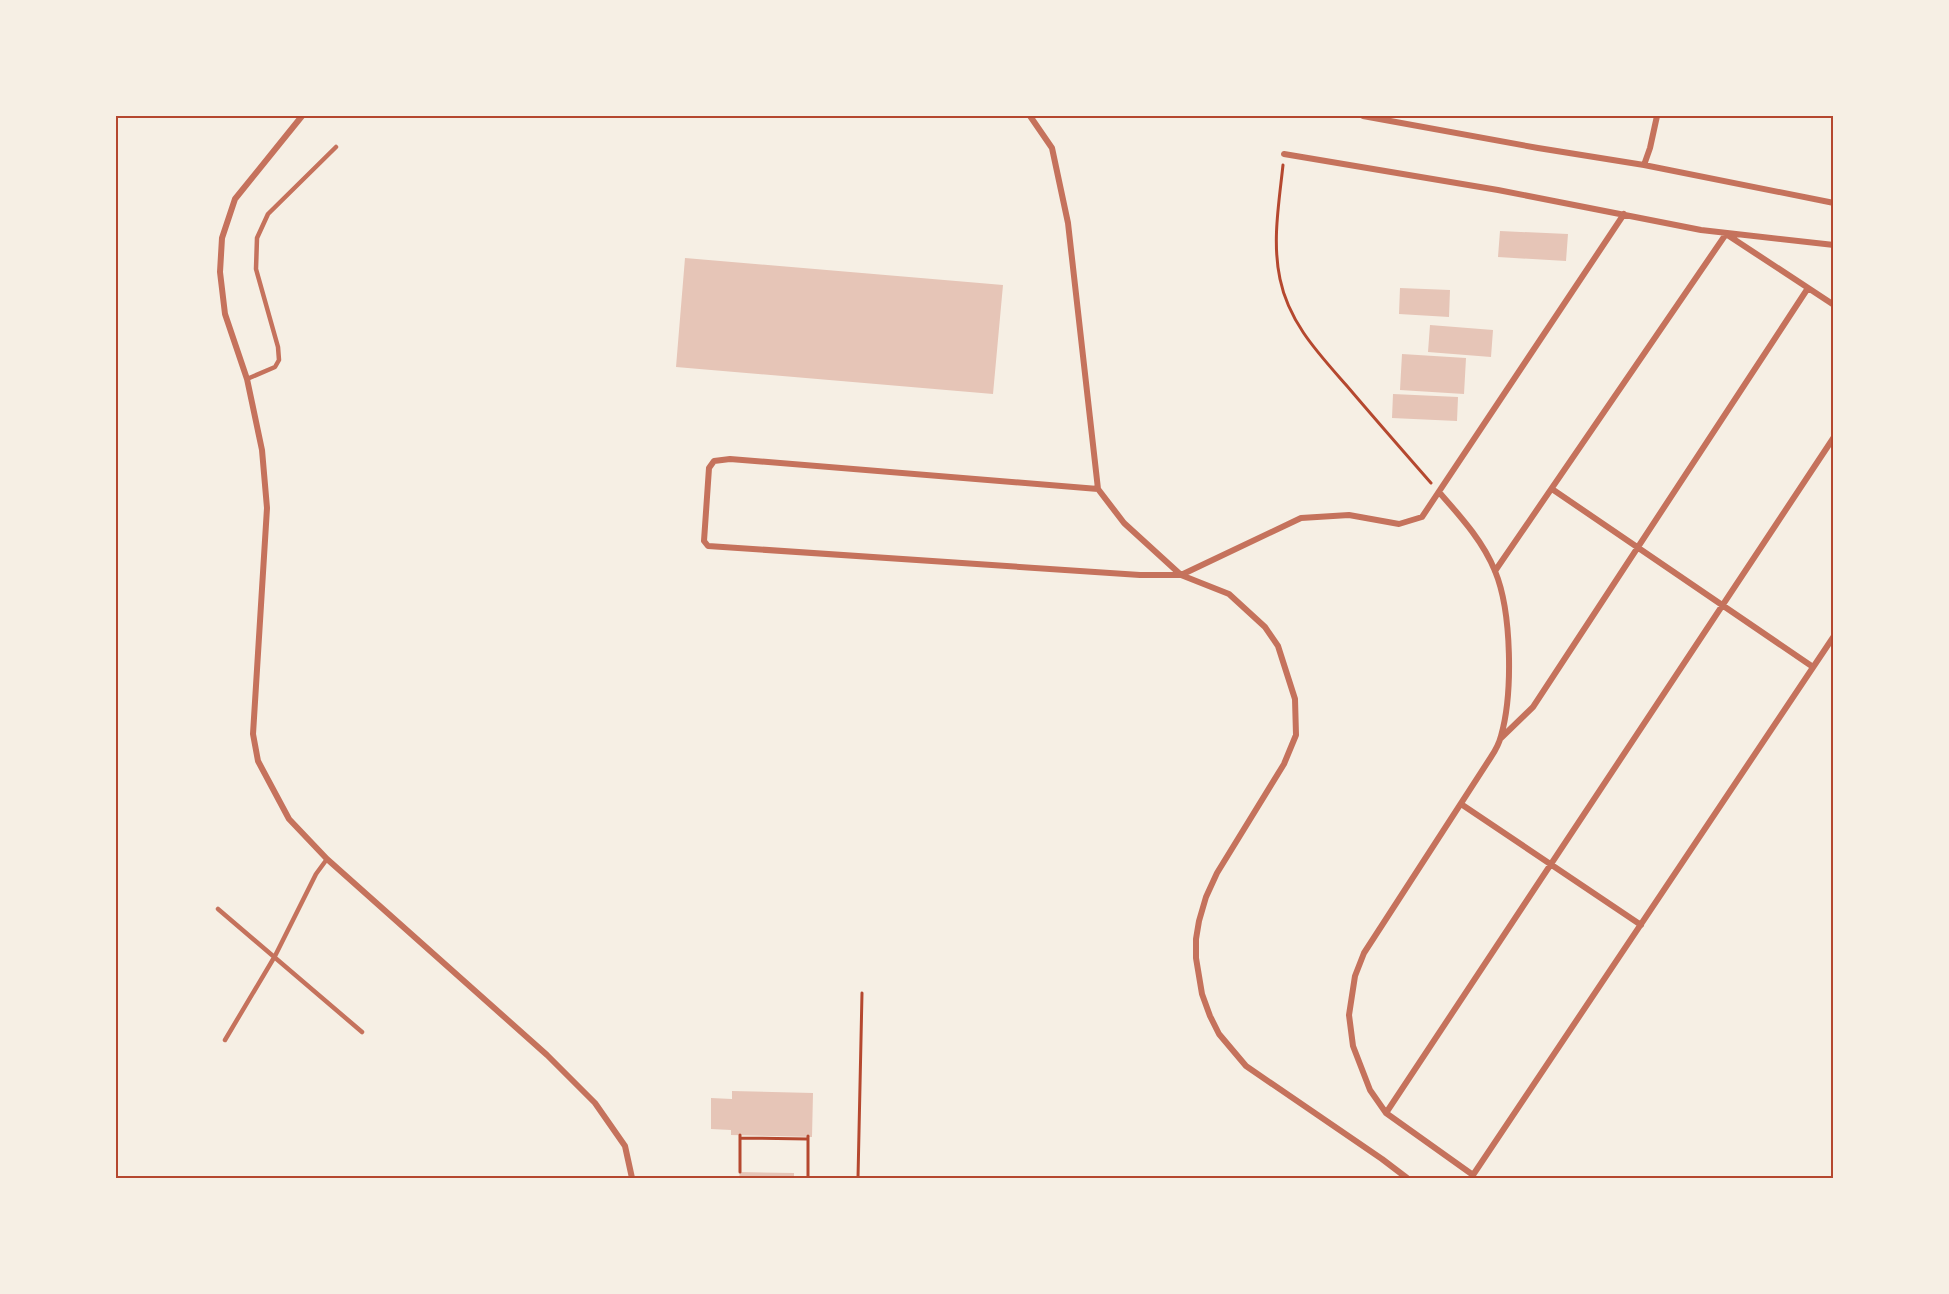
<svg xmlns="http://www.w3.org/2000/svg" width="1949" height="1294" font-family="'Varela Round',sans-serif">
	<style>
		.building { fill: #e6c5b7 }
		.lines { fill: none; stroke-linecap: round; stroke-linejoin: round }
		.path { stroke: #b5482f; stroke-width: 3 }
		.service { stroke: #c5725c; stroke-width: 4.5 }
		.minor { stroke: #c5725c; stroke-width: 6 }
		.neatline { fill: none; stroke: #b5482f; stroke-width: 2 }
	</style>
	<rect width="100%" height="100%" fill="#f6efe4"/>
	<path class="building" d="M1500 231 1568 234 1566 261 1498 257Z
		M685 258 1003 285 993 394 676 367Z
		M1400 288 1450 290 1449 317 1399 314Z
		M1430 325 1493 330 1491 357 1428 352Z
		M1402 354 1466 358 1464 394 1400 390Z
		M1393 394 1458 397 1457 421 1392 418Z
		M732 1091 813 1093 812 1137 731 1135V1130L711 1129V1098L732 1099Z
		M740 1172 794 1173V1178H739Z"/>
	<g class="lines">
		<path class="path" d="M1283 165C1279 203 1272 242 1280 279 1289 323 1319 354 1347 386 1375 419 1403 451 1431 483
			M740 1138 808 1139
			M740 1172V1135
			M808 1178V1136
			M858 1178 862 993"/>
		<path class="service" d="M247 379 275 367 279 360 278 347 256 269 257 238 268 214 336 147
			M218 909 362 1032
			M225 1040 275 956 316 874 327 859"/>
		<path class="minor" d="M302 116 235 199 222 238 220 272 225 314 247 379 262 450 267 508 253 734 258 761 289 819 327 859 547 1055 595 1103 625 1146 632 1178
			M1030 116 1052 148 1068 223 1098 489 1124 523 1181 575 1229 594 1265 627 1278 646 1295 699 1296 735 1284 764 1217 873 1206 897 1199 921 1196 939V958L1202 994 1210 1016 1219 1034 1246 1066 1382 1159 1407 1178
			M1363 116 1538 148 1644 165 1834 203
			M1284 154 1498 190 1701 230 1834 245
			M1644 165 1650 148 1657 116
			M1729 236 1834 305
			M1098 489 730 459 714 461 709 468 704 541 708 546 1140 575H1181L1301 518 1349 515 1399 524 1422 517 1624 214
			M1552 489 1813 667
			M1439 492C1460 516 1483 541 1495 571 1512 612 1513 694 1501 736 1499 744 1495 751 1491 757L1364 953 1355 976 1349 1015 1353 1046 1370 1090 1386 1113 1473 1175
			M1495 571 1726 234
			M1501 738 1533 707 1808 288
			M1461 804 1641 925
			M1386 1113 1834 437
			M1471 1178 1834 636"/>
	</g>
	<rect width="1949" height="1294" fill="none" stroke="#f6efe4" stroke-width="234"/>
	<rect x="117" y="117" width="1715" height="1060" class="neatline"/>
</svg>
